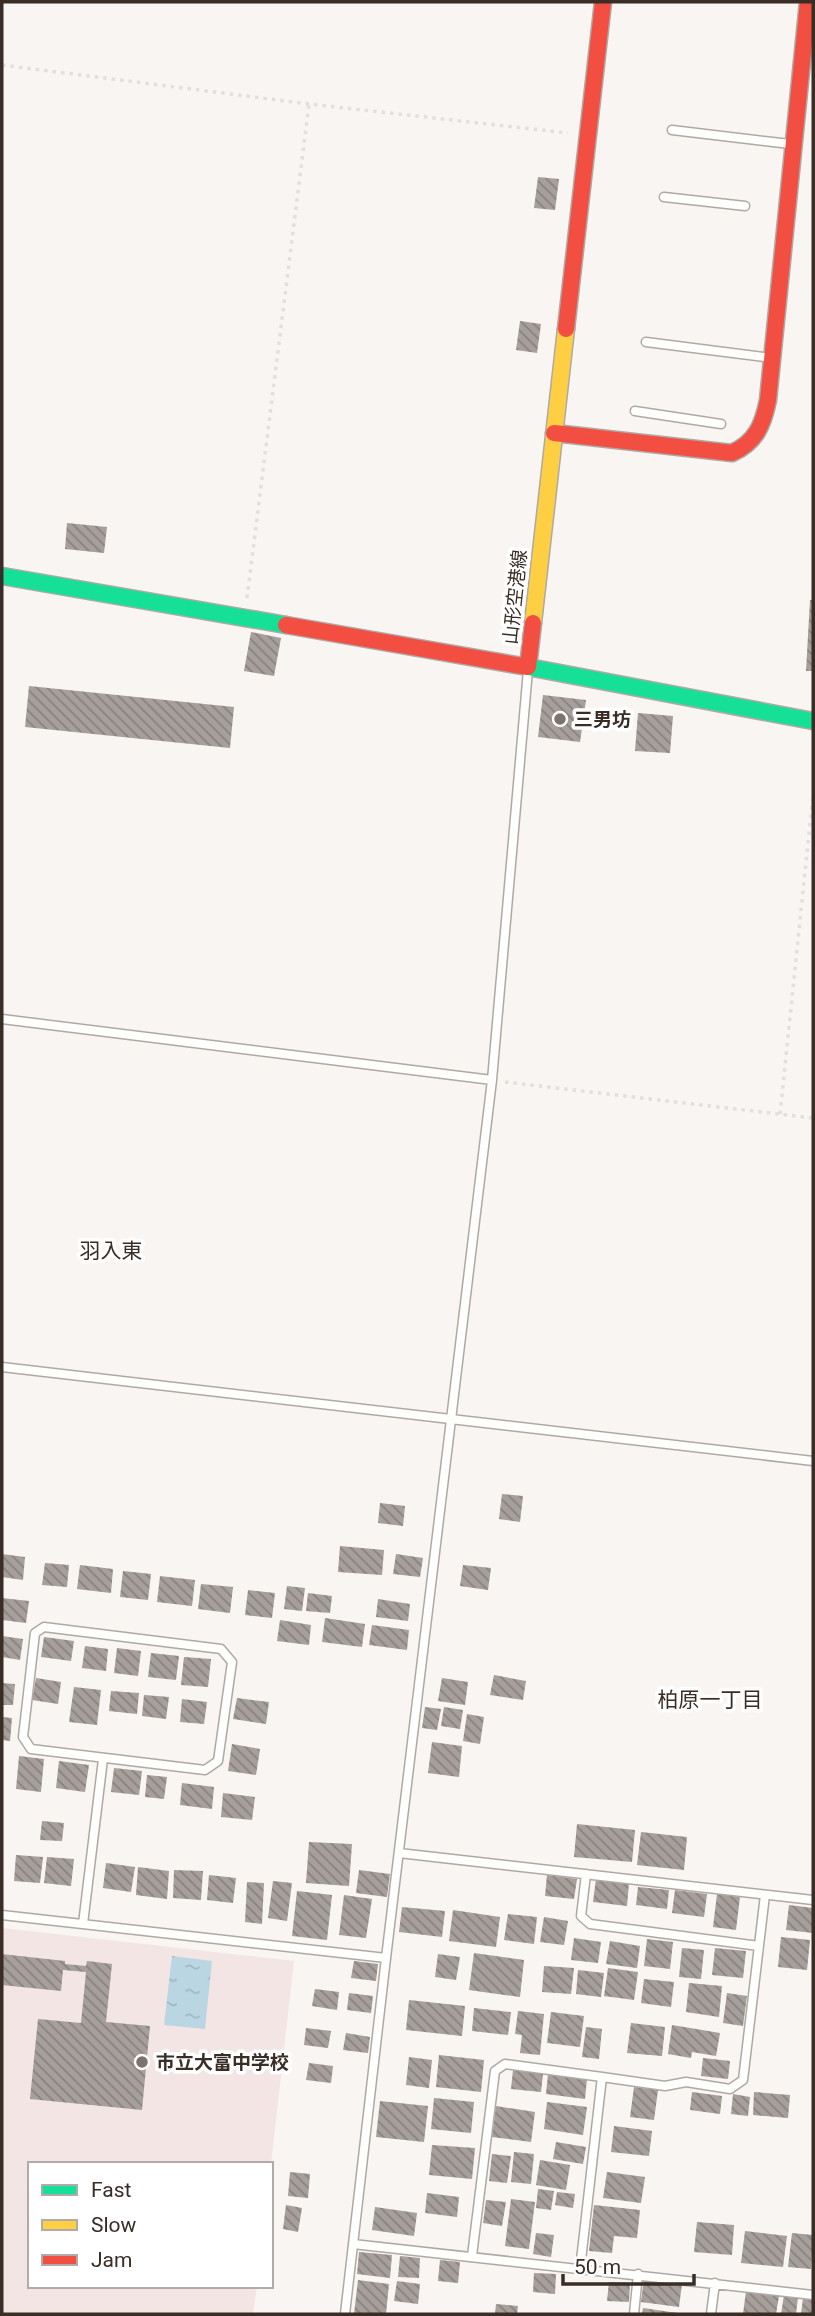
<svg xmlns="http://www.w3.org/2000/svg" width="815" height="2316" font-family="Roboto,'Noto Sans JP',sans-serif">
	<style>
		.education { fill: #f2e5e4 }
		.water { fill: url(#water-ripples) }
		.building { fill: url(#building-back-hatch) }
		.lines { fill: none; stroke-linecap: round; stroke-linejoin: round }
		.lane-casing { stroke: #afa9a4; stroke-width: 11 }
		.fast-casing { stroke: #afa9a4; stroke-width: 19 }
		.slow-casing { stroke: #afa9a4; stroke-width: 19 }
		.jam-casing { stroke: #afa9a4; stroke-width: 19 }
		.path { stroke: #e1e0df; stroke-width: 3.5; stroke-dasharray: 3.5 5; stroke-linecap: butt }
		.lane { stroke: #fefefd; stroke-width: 8 }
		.fast { stroke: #16e098; stroke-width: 16 }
		.slow { stroke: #ffcf43; stroke-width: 16 }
		.jam { stroke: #f24e42; stroke-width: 16 }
		.poi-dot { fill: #7c736d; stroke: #fff; stroke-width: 2.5 }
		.labels { text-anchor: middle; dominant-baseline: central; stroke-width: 7; stroke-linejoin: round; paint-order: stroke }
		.street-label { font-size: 19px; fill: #392d25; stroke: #fff }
		.poi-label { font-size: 19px; font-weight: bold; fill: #392d25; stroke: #fff; text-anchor: start }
		.neighbourhood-label { font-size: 21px; fill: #392d25; stroke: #fff }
	</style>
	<defs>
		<pattern id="water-ripples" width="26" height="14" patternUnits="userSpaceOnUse" patternTransform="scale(1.75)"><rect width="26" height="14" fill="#b9d6e2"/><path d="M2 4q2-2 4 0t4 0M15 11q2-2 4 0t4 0" fill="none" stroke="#a0b8c2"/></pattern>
		<pattern id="building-back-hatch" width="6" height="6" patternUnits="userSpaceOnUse" patternTransform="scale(1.75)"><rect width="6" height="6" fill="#a69f9b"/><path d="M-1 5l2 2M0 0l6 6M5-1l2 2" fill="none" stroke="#88827e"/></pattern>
	</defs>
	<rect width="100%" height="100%" fill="#f8f5f3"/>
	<path class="education" d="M2 1928 294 1961 271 2164H30V2286H257L253 2314H2Z"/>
	<path class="water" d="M172 1956 212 1961 205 2029 164 2025Z"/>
	<path class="building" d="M538 177 559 179 555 210 534 208Z
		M520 321 541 324 537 353 516 350Z
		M67 523 107 527 104 553 65 549Z
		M810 600H813V671H806Z
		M251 632 281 638 274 676 244 671Z
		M29 686 234 707 230 748 25 727Z
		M543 695 586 700 580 742 538 737Z
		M638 713 673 716 670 753 635 751Z
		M502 1494 523 1496 520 1522 499 1519Z
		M380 1503 405 1506 403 1526 378 1523Z
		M340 1546 384 1550 382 1575 338 1572Z
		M2 1554 25 1557 23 1580 2 1577Z
		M396 1554 423 1558 420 1577 393 1574Z
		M45 1563 69 1565 67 1587 42 1585Z
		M80 1565 113 1569 111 1593 77 1589Z
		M463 1565 491 1568 488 1590 460 1586Z
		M123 1571 151 1574 148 1600 120 1597Z
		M160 1576 195 1580 192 1606 157 1602Z
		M201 1584 233 1587 230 1613 198 1609Z
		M287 1586 305 1588 302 1611 284 1609Z
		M248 1590 275 1593 272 1618 245 1615Z
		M308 1593 332 1596 330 1613 306 1611Z
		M2 1598 29 1601 26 1623 2 1620Z
		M378 1599 410 1604 408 1621 376 1617Z
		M325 1618 365 1624 362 1647 322 1642Z
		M280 1620 311 1625 309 1645 277 1641Z
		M372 1625 409 1630 407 1650 369 1645Z
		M2 1636 23 1639 20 1660 2 1657Z
		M44 1637 74 1641 71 1661 41 1657Z
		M85 1646 108 1649 106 1671 82 1668Z
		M117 1648 141 1651 138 1676 114 1673Z
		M151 1653 179 1656 176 1680 148 1677Z
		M184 1657 211 1659 208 1687 181 1685Z
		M494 1675 526 1681 523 1700 490 1695Z
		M36 1678 61 1682 58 1704 32 1700Z
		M442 1678 468 1682 465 1705 438 1701Z
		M2 1683 15 1684 13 1705H2Z
		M74 1687 101 1690 97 1725 69 1722Z
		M111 1691 139 1693 137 1714 109 1711Z
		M144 1695 169 1697 166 1719 142 1716Z
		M237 1698 269 1702 266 1724 233 1719Z
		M182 1699 207 1702 204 1724 180 1722Z
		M425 1707 441 1709 437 1730 422 1728Z
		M444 1707 463 1710 460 1729 441 1726Z
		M467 1714 484 1717 480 1744 463 1741Z
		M2 1717 12 1718 10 1741 2 1740Z
		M432 1742 462 1746 459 1777 428 1773Z
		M232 1744 260 1749 256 1775 228 1771Z
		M19 1756 44 1759 41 1792 16 1789Z
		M59 1761 89 1765 85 1792 56 1788Z
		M114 1768 142 1771 139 1795 111 1792Z
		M147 1775 167 1777 164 1799 145 1797Z
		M182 1783 214 1787 212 1809 180 1805Z
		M223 1793 255 1797 252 1820 221 1817Z
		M42 1821 64 1823 62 1841 40 1840Z
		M577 1824 635 1830 632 1862 574 1857Z
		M641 1832 687 1837 684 1870 637 1865Z
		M309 1842 352 1844 349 1886 306 1883Z
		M16 1855 43 1857 40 1883 14 1881Z
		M47 1857 74 1859 71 1886 44 1883Z
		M106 1863 135 1867 131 1892 103 1888Z
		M138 1867 169 1871 167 1899 136 1895Z
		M174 1870 203 1871 201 1900 173 1898Z
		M359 1870 390 1874 387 1897 356 1893Z
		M209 1875 236 1878 233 1903 207 1900Z
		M547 1875 577 1879 574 1899 545 1896Z
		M596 1879 629 1883 627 1906 593 1902Z
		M273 1881 292 1883 287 1921 268 1918Z
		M247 1882 264 1883 262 1924 245 1922Z
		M638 1887 669 1890 667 1909 636 1905Z
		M675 1890 707 1894 704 1917 672 1913Z
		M297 1891 332 1895 327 1940 292 1936Z
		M717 1894 740 1897 736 1930 713 1927Z
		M344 1895 372 1899 366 1938 339 1935Z
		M789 1905 813 1908V1933L786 1930Z
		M402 1907 445 1911 442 1937 399 1932Z
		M453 1910 500 1917 496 1947 449 1941Z
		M508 1914 537 1917 534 1944 504 1940Z
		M544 1917 568 1921 564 1945 540 1942Z
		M781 1937 810 1940 807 1970 778 1967Z
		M574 1938 601 1942 598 1963 571 1960Z
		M647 1939 673 1942 670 1969 644 1966Z
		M610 1941 640 1946 637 1968 606 1964Z
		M682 1948 704 1950 701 1979 679 1977Z
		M715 1948 746 1951 743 1978 712 1975Z
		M474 1953 524 1960 520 1997 469 1990Z
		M2 1954 65 1961V1964L86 1966 87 1961 112 1964 106 2022 150 2026 142 2110 30 2099 38 2019 81 2023 86 1972 63 1970 61 1991 2 1985Z
		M438 1954 460 1957 456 1980 435 1977Z
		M354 1961 378 1964 376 1981 351 1978Z
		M544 1966 574 1968 571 1994 542 1992Z
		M608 1968 638 1972 634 2000 604 1996Z
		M578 1970 604 1973 601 1997 576 1994Z
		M644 1979 674 1982 671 2007 641 2003Z
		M689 1983 722 1986 719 2017 686 2012Z
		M315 1989 339 1992 337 2010 312 2006Z
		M349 1993 373 1996 371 2013 347 2010Z
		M727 1993 747 1996 743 2026 723 2023Z
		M409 2000 465 2006 462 2036 406 2030Z
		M474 2008 511 2012 508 2035 472 2031Z
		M518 2011 544 2014 540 2055 520 2053 522 2035 515 2034Z
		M551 2012 584 2016 580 2047 547 2043Z
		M631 2023 665 2027 662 2056 627 2053Z
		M672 2025 720 2033 716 2056 692 2052 691 2058 668 2054Z
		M586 2027 602 2029 599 2059 582 2057Z
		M306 2028 331 2031 328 2048 304 2045Z
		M346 2033 370 2037 368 2053 343 2050Z
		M439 2055 484 2060 481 2092 436 2087Z
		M409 2057 432 2060 429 2088 406 2085Z
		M703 2058 730 2061 728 2079 701 2076Z
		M309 2063 333 2066 331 2083 306 2080Z
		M513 2070 543 2074 541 2092 511 2089Z
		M548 2074 587 2079 585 2099 546 2094Z
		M634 2087 658 2090 654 2120 630 2117Z
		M692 2092 722 2096 720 2114 690 2110Z
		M754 2092 790 2095 788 2118 753 2115Z
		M733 2094 750 2097 748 2116 731 2114Z
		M434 2098 474 2102 471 2133 431 2129Z
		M380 2101 428 2106 424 2142 376 2137Z
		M547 2102 587 2107 583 2135 544 2129Z
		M496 2106 535 2112 531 2142 492 2137Z
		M614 2126 652 2131 649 2156 611 2152Z
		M556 2142 586 2147 583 2164 553 2159Z
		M432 2145 475 2148 472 2179 429 2175Z
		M514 2152 534 2154 531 2184 511 2182Z
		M492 2154 511 2156 507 2183 489 2181Z
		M540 2160 570 2165 566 2190 536 2185Z
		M290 2172 310 2174 308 2198 288 2196Z
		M607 2172 645 2177 641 2203 603 2198Z
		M538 2189 554 2191 551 2210 536 2208Z
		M557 2192 575 2194 573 2208 555 2205Z
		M427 2193 459 2197 457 2217 425 2213Z
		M511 2199 535 2202 529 2249 505 2246Z
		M486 2200 506 2202 502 2226 483 2223Z
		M286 2205 302 2208 298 2232 283 2229Z
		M594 2205 640 2210 637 2238 614 2236 612 2253 589 2251Z
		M375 2207 417 2213 414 2236 372 2230Z
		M697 2222 734 2225 732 2255 694 2252Z
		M745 2231 787 2236 783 2267 741 2263Z
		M536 2233 554 2235 551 2257 533 2254Z
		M792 2233 813 2235 811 2269 788 2267Z
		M359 2252 392 2255 390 2278 357 2274Z
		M400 2256 420 2258 419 2278 398 2277Z
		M440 2260 460 2262 458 2283 438 2281Z
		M534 2273 556 2274 555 2294 533 2292Z
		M644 2279 682 2284 679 2307 641 2302Z
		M358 2280 389 2284 386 2314H354Z
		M397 2281 420 2284 418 2304 394 2301Z
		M609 2282 630 2283 629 2302 607 2301Z
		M746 2291 779 2296 776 2314H743Z
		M784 2295 798 2297 796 2314H781Z
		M803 2298 813 2299V2314H801Z
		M496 2304 518 2306 517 2314H495Z
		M643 2308 678 2313V2314H642Z"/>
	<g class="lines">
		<defs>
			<path id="lane" d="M672 130 790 144
				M664 197 745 206
				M646 342 772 358
				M635 411 721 424
				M2 1019 492 1080
				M2 1367 813 1461
				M44 1627 221 1649 232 1662 218 1761 205 1770 31 1749 23 1737 35 1633Z
				M399 1853 813 1900
				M586 1874 581 1916 590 1924 759 1946
				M2 1915 386 1958 345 2314
				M83 1924 103 1759
				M386 1958 492 1080 528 670
				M602 2077 665 2086 686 2082 730 2089 743 2080 765 1895
				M353 2244 813 2295
				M472 2256 495 2071 505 2064 602 2077 580 2269
				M634 2314 638 2274
				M711 2314 715 2283"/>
			<path id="fast" d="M2 576 286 625
				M528 667 813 721"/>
			<path id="slow" d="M533 623 566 329"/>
			<path id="jam" d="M566 329 603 2
				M554 433 732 453C756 442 763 425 768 400L808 2
				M286 625 528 667 533 623"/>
		</defs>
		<use href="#lane" class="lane-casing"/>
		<use href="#fast" class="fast-casing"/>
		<use href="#slow" class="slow-casing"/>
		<use href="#jam" class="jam-casing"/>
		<path class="path" d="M2 65 309 104 568 133
			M247 598 309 104
			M505 1082 813 1118
			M780 1114 813 795"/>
		<use href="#lane" class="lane"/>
		<use href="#fast" class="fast"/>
		<use href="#slow" class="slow"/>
		<use href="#jam" class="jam"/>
	</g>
	<g class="poi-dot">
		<circle cx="560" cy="719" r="7"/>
		<circle cx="142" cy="2062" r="7"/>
	</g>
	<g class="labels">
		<g class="street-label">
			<text transform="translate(515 597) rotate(-84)">山形空港線</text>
		</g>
		<g class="poi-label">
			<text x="574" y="719">三男坊</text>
			<text x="156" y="2062">市立大富中学校</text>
		</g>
		<g class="neighbourhood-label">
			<text x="111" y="1251">羽入東</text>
			<text x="710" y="1700">柏原一丁目</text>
		</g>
	</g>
	<rect width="815" height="2316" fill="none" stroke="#392d25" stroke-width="7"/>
	<rect x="28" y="2162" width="245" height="126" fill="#ffffff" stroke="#b0aba8" stroke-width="2"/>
	<rect x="42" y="2185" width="35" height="10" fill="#16e098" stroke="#b0aba8" stroke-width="2"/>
	<text x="91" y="2197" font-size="21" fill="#392d25">Fast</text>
	<rect x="42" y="2220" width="35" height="10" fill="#ffcf43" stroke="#b0aba8" stroke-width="2"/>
	<text x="91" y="2232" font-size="21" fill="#392d25">Slow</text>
	<rect x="42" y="2255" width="35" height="10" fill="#f24e42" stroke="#b0aba8" stroke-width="2"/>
	<text x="91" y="2267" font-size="21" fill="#392d25">Jam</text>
	<path d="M563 2274v10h131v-10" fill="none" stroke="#392d25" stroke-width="3.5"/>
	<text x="574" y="2274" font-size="21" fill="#392d25" stroke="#ffffff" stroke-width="5" paint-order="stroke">50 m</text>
</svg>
